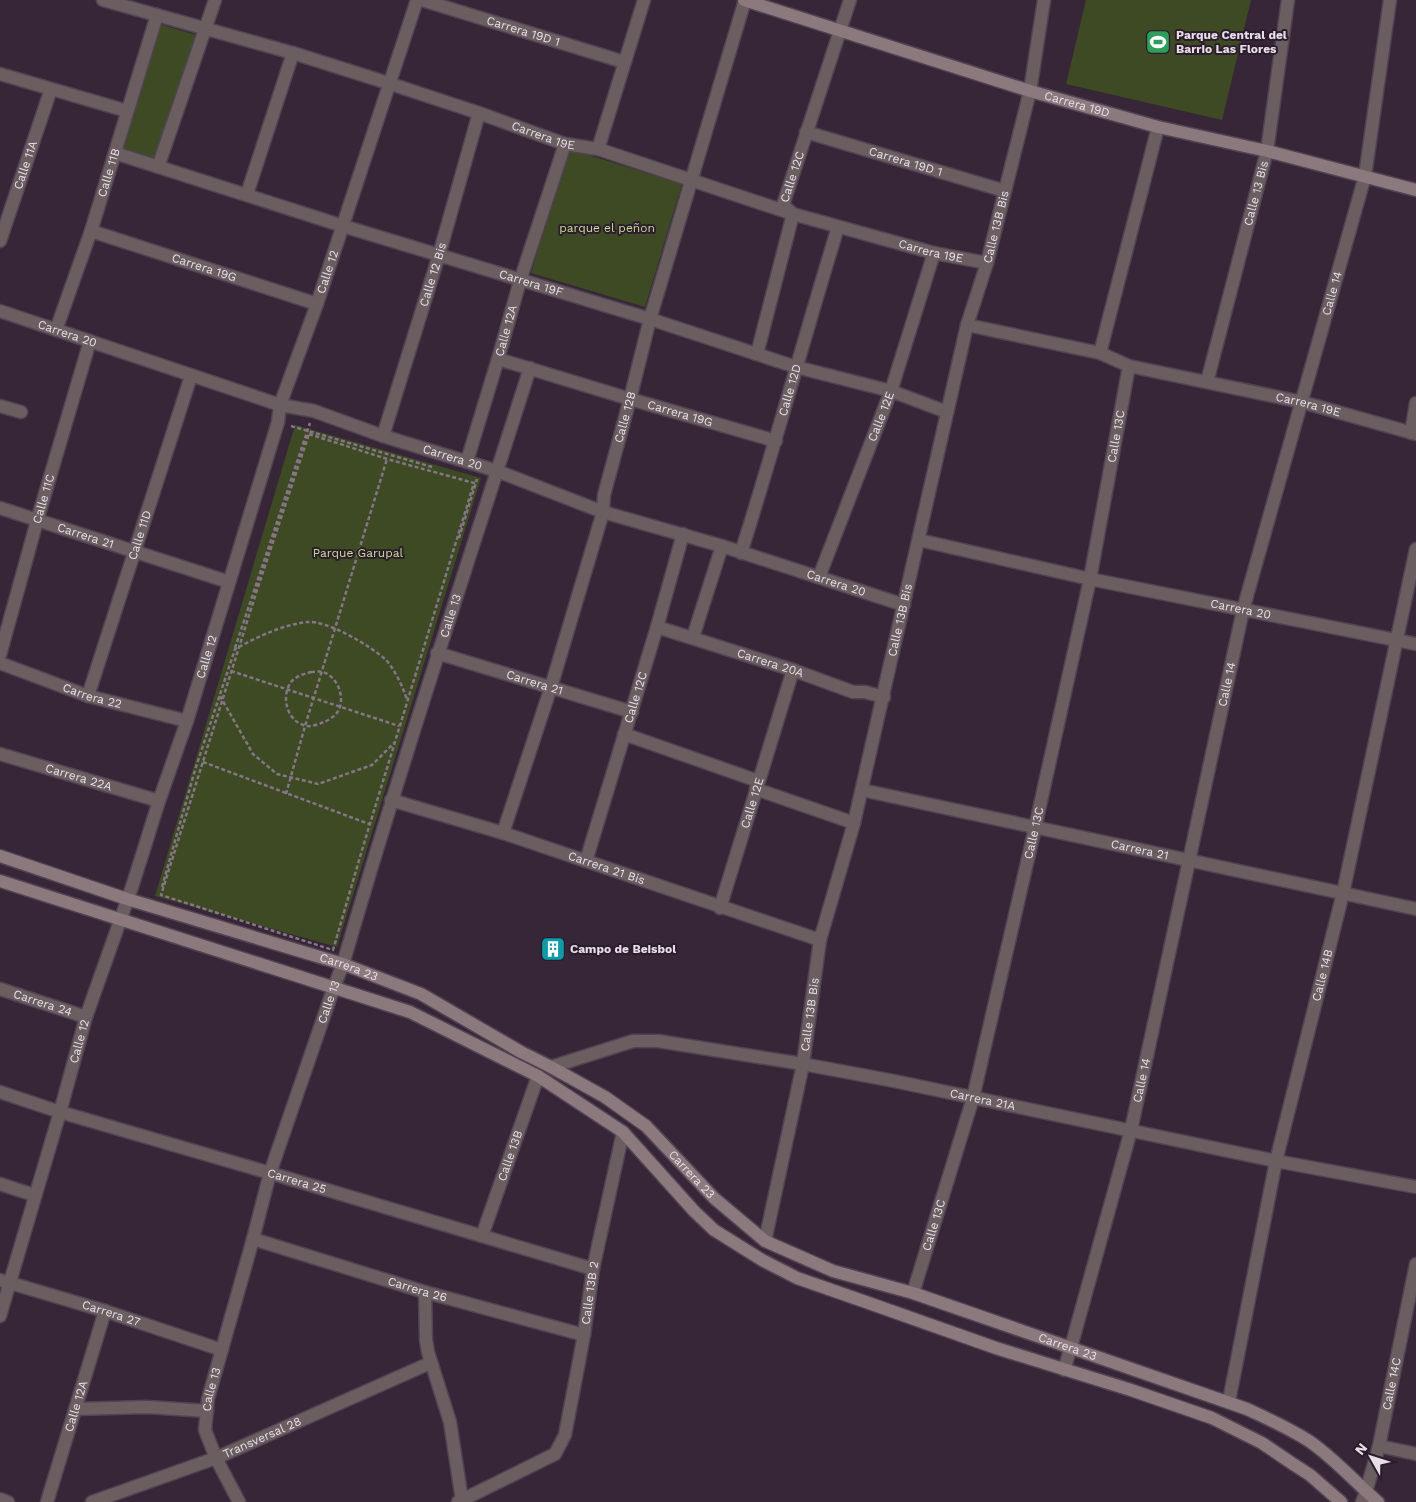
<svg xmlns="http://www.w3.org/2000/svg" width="1416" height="1502" font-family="'Work Sans',sans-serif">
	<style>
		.green { fill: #3e4a24 }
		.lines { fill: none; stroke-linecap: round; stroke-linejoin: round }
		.street-casing { stroke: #524353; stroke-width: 15 }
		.secondary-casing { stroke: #524353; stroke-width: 15 }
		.path { stroke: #847684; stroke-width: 2.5; stroke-dasharray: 4 2.5; stroke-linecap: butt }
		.street { stroke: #6a5e60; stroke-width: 12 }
		.secondary { stroke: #8c797d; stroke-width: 12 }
		.labels { text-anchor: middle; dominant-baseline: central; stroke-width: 4; stroke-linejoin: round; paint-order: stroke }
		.street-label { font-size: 12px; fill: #e8dee8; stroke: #2c1d2c }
		.poi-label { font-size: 12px; font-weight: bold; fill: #e8dee8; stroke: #2c1d2c; text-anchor: start }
		.park-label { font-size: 12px; fill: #c4dd94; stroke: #2c1d2c }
	</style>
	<rect width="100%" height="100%" fill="#362637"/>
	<path class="green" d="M1086 0H1251L1222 120 1066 84Z
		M159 24 203 37 160 168 117 154Z
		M569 149 682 184 645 307 531 273Z
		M295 425 481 478 337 947 155 896Z"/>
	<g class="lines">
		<defs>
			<g id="street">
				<path id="s1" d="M103 0 293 53 388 83 479 113 565 144 598 149 793 214 934 253 987 263"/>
				<path id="s2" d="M422 0 624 62"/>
				<path d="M0 74 127 111"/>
				<path id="s3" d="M806 132 1005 191"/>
				<path d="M598 149 644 0"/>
				<path id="s4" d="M115 153 343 226 650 319 796 367 891 391 947 412"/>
				<path d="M158 167 215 0"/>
				<path d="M247 194 293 53"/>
				<path id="s5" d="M91 231 317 304"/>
				<path id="s6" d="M0 241 51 89"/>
				<path id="s7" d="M0 311 280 405 314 411 383 436 497 471 603 512 722 546 904 605"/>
				<path id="s8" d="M967 325 1100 353 1129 366 1302 402 1416 434"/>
				<path id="s9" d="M56 330 91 231 157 15"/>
				<path d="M1100 353 1158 127"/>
				<path id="s10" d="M756 354 758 350 793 214 783 205 850 0"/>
				<path id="s11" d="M498 359 630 399 776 441"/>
				<path id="s12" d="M1207 382 1267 151 1288 0"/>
				<path d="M0 406 21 412"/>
				<path d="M1411 433 1416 403"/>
				<path id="s13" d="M383 436 439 255 479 113"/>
				<path id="s14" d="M467 461 498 359 520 281 565 144"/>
				<path id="s15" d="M0 508 229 582"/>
				<path id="s16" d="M919 540 1090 579 1416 644"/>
				<path id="s17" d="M741 553C775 445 805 335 838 227"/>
				<path id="s18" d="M819 577 891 391 934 253"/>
				<path id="s19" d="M657 627 793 670 853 692H865L884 697"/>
				<path d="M693 637 722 546"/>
				<path id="s20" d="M437 653 632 712"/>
				<path id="s21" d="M0 655 37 521 90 341"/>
				<path id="s22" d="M0 663 88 696 187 721"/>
				<path id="s23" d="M88 696 191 376"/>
				<path d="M624 734 758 781"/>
				<path id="s24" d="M0 754 159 801"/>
				<path d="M756 789 854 823"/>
				<path id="s25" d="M862 790 1416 909"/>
				<path id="s26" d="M391 800 503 833 820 940"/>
				<path id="s27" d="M503 833 551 687 603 512 604 495 630 399 650 319 745 0"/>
				<path id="s28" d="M586 861 657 627 683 534"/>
				<path id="s29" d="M720 908 793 670"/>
				<path id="s30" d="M0 989 86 1017"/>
				<path id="s31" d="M551 1067 633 1041H658L803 1064 894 1081 1276 1161 1416 1187"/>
				<path id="s32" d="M0 1092 60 1112 270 1173 593 1269"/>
				<path d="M0 1184 34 1195"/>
				<path id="s33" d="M482 1236 538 1076"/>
				<path id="s34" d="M253 1239 425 1292 584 1335"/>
				<path id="s35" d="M765 1241 803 1064 820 940 854 823 967 325 987 263 1030 91 1044 0"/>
				<path id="s36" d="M0 1280 105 1311 222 1350"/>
				<path d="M425 1292 426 1340 428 1352 450 1422 462 1500"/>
				<path id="s37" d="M913 1293 973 1098 1035 828 1090 579 1129 366"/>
				<path id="s38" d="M0 1316 60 1112 86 1017 132 887 159 801 187 721 278 422 280 405 317 304 417 0"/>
				<path id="s39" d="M1064 1370 1071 1347 1131 1130 1243 610 1365 176 1390 0"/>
				<path id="s40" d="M1229 1401 1276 1161 1343 893 1416 549"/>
				<path d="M75 1409 147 1407 207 1411"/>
				<path d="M1379 1446 1416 1454"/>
				<path d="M0 1499 8 1502"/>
				<path id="s41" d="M47 1502 105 1311"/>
				<path id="s42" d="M92 1502 216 1458 430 1363"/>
				<path id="s43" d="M239 1502 216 1458 205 1430 208 1399 253 1239 270 1173 334 987 343 964C401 764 467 566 530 368"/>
				<path id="s44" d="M458 1502 555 1454 565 1435 584 1335 593 1269 623 1132"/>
				<path id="s45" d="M1362 1502 1366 1492 1379 1446 1416 1264"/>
			</g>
			<g id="secondary">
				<path id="s46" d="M744 0 1030 91 1158 127 1267 151 1416 190"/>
				<path id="s47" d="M0 856 127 899 343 964 421 994 521 1052 551 1067 605 1097 646 1126 714 1198 765 1241 833 1271 913 1293 1247 1409C1268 1419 1289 1428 1309 1441 1334 1458 1355 1482 1378 1502"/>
				<path d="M0 881 410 1012 538 1076 623 1132 694 1211 714 1230 762 1260 797 1278 863 1301 996 1348 1131 1390 1212 1418 1262 1443 1293 1464 1310 1475 1341 1502"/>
			</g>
		</defs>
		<use href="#street" class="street-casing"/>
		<use href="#secondary" class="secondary-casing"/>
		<path class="path" d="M291 426 432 467
			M309 434 387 459 474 483 362 850 333 950 161 895 257 590Z
			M459 538 477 479
			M235 648 310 423
			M231 671 399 726
			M311 672C315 672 319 671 323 672 336 676 344 693 340 707 338 714 331 719 324 722 319 724 311 727 306 726 286 721 281 696 291 682 296 676 304 674 311 672Z
			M220 696 253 754 277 774 318 784 372 765 394 743
			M203 762 369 824
			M286 794 305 726 387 459
			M162 887 195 770 235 649C257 637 282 625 307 622 327 620 371 646 386 660 394 668 404 689 407 700"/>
		<use href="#street" class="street"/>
		<use href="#secondary" class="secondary"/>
	</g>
	<defs>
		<symbol id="stadium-square" viewBox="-11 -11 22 22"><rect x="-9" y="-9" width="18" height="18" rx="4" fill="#2e9e5b" stroke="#2c1d2c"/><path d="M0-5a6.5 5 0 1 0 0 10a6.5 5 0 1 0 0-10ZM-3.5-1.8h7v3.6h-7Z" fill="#fff"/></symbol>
		<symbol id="building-square" viewBox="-11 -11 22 22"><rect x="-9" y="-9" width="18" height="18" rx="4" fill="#0f9aa8" stroke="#2c1d2c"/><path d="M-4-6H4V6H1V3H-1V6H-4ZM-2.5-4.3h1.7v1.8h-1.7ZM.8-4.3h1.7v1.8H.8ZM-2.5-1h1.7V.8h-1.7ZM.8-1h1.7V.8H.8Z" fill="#fff"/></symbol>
	</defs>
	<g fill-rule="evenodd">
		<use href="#stadium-square" x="1144" y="28" width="28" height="28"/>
		<use href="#building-square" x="539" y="935" width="28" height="28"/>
	</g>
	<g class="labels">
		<g class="street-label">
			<text stroke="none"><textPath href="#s2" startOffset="106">Carrera 19D 1</textPath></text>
			<text stroke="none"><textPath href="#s46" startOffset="349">Carrera 19D</textPath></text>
			<text stroke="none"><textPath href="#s1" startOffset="461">Carrera 19E</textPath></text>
			<text stroke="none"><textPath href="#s3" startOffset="104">Carrera 19D 1</textPath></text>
			<text stroke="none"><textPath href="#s6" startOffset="80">Calle 11A</textPath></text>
			<text stroke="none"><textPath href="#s9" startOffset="166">Calle 11B</textPath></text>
			<text stroke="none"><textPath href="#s10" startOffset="188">Calle 12C</textPath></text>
			<text stroke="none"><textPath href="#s12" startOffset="195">Calle 13 Bis</textPath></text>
			<text stroke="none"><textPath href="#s35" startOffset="1041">Calle 13B Bis</textPath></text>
			<text stroke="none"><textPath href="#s1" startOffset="866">Carrera 19E</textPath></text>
			<text stroke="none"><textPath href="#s5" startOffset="119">Carrera 19G</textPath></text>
			<text stroke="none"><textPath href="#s38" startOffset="1095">Calle 12</textPath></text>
			<text stroke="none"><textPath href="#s13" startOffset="169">Calle 12 Bis</textPath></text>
			<text stroke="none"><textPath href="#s4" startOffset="436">Carrera 19F</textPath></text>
			<text stroke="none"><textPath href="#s39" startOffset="1110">Calle 14</textPath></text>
			<text stroke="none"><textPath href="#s14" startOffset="136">Calle 12A</textPath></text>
			<text stroke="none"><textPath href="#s7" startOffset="71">Carrera 20</textPath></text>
			<text stroke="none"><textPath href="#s17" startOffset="170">Calle 12D</textPath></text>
			<text stroke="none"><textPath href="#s8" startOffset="351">Carrera 19E</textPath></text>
			<text stroke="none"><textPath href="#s11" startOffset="190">Carrera 19G</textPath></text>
			<text stroke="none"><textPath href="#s27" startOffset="434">Calle 12B</textPath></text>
			<text stroke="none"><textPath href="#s18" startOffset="172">Calle 12E</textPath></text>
			<text stroke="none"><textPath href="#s37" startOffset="881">Calle 13C</textPath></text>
			<text stroke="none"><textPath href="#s7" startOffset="476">Carrera 20</textPath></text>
			<text stroke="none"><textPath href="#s21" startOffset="162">Calle 11C</textPath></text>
			<text stroke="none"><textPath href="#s15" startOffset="90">Carrera 21</textPath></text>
			<text stroke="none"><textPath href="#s23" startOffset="169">Calle 11D</textPath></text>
			<text stroke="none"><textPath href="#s7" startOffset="880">Carrera 20</textPath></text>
			<text stroke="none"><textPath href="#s16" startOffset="329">Carrera 20</textPath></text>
			<text stroke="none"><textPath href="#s43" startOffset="931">Calle 13</textPath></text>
			<text stroke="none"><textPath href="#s35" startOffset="636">Calle 13B Bis</textPath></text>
			<text stroke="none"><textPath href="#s38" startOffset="691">Calle 12</textPath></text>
			<text stroke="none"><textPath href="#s19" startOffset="119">Carrera 20A</textPath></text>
			<text stroke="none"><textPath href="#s20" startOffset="102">Carrera 21</textPath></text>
			<text stroke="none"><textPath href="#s39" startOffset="705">Calle 14</textPath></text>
			<text stroke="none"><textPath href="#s22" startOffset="98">Carrera 22</textPath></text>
			<text stroke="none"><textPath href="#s28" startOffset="171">Calle 12C</textPath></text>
			<text stroke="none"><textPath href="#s24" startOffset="82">Carrera 22A</textPath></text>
			<text stroke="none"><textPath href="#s29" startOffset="110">Calle 12E</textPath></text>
			<text stroke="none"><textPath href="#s37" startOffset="476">Calle 13C</textPath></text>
			<text stroke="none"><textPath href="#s25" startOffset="284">Carrera 21</textPath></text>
			<text stroke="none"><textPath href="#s26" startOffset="226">Carrera 21 Bis</textPath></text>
			<text stroke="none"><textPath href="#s47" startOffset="366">Carrera 23</textPath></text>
			<text stroke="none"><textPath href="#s40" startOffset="436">Calle 14B</textPath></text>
			<text stroke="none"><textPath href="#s43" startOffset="526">Calle 13</textPath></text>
			<text stroke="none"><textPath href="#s30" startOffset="45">Carrera 24</textPath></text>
			<text stroke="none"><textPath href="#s35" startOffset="231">Calle 13B Bis</textPath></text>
			<text stroke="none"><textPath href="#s38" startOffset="286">Calle 12</textPath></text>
			<text stroke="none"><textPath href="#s39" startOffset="300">Calle 14</textPath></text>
			<text stroke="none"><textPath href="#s31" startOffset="441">Carrera 21A</textPath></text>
			<text stroke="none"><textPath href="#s33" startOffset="85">Calle 13B</textPath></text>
			<text stroke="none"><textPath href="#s47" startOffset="771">Carrera 23</textPath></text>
			<text stroke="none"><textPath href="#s32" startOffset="310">Carrera 25</textPath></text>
			<text stroke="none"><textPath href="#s37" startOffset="71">Calle 13C</textPath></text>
			<text stroke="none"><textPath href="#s34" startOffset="172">Carrera 26</textPath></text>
			<text stroke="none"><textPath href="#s44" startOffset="274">Calle 13B 2</textPath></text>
			<text stroke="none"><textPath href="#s36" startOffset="116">Carrera 27</textPath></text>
			<text stroke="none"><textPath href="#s47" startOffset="1191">Carrera 23</textPath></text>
			<text stroke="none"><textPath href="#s45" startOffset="122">Calle 14C</textPath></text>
			<text stroke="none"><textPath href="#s43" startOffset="121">Calle 13</textPath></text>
			<text stroke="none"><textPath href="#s41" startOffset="100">Calle 12A</textPath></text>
			<text stroke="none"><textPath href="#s42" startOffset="182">Transversal 28</textPath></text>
		</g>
		<g class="poi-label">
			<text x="1176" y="35">Parque Central del<tspan x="1176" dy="14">Barrio Las Flores</tspan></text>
			<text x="570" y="949">Campo de Beisbol</text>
		</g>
		<g class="park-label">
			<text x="607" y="228">parque el peñon</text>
			<text x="358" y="553">Parque Garupal</text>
		</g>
	</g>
	<g transform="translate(1371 1457) rotate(309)" stroke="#2c1d2c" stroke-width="4" paint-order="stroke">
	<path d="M0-4L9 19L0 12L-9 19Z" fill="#e8dee8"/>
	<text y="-8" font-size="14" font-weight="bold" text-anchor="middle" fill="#e8dee8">N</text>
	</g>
</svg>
